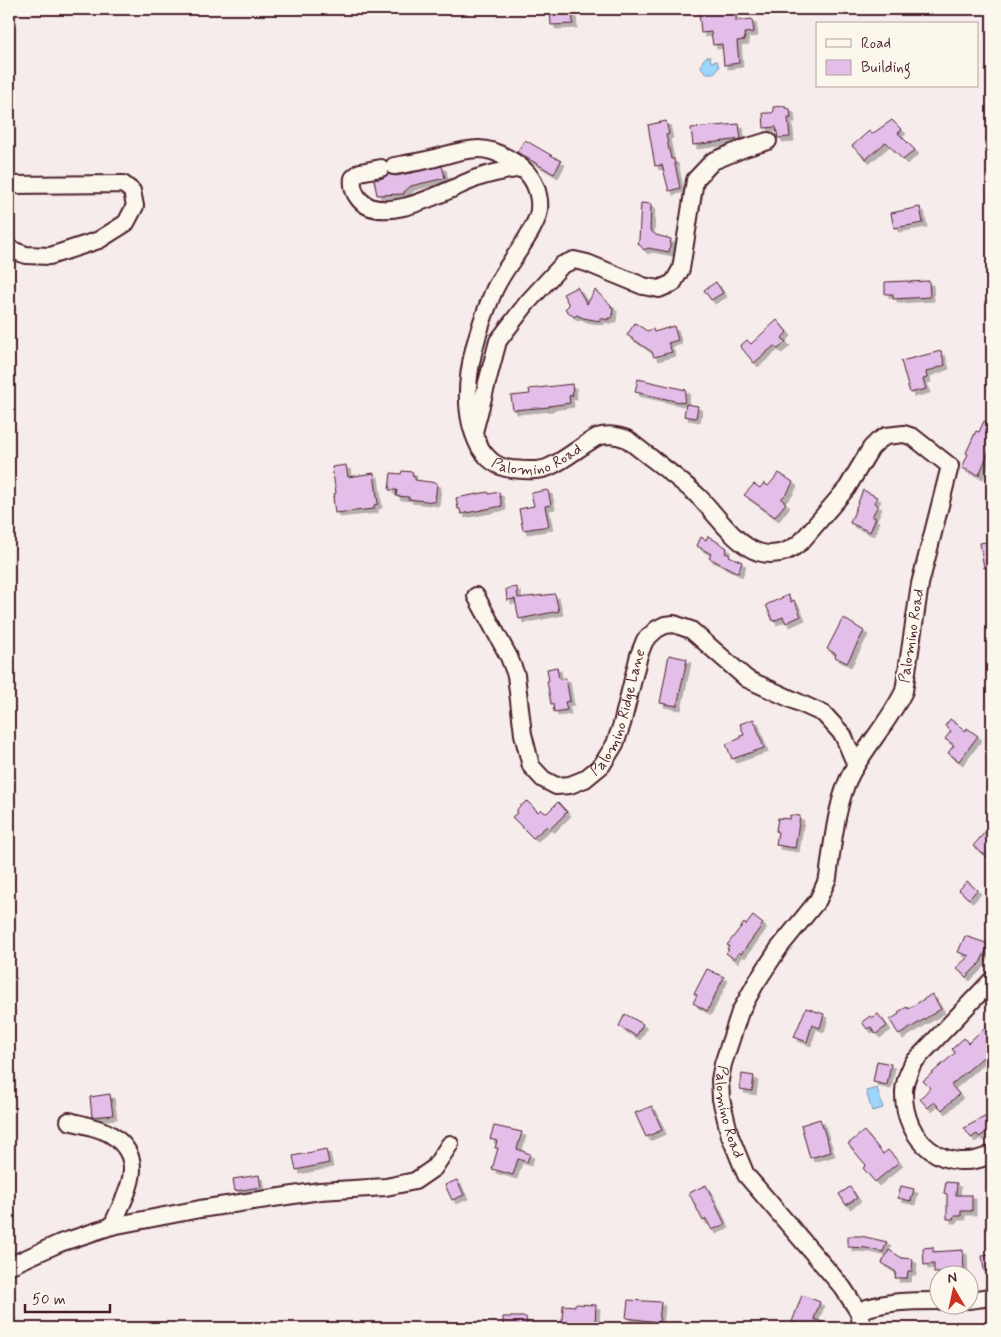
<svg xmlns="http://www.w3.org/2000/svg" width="1001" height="1337" font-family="Mynerve,sans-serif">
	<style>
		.water { fill: #9bd7fc; stroke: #7b8da8 }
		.building { fill: #e3bee8; stroke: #4a1f2b; filter: url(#shadow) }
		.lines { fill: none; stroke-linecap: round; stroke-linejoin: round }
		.minor-casing { stroke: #4a1f2b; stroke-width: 20 }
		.minor { stroke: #fbf7ec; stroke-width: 16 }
		.labels { text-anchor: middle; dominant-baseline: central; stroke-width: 4.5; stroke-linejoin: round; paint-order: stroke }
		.street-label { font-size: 15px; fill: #4a1f2b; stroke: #fbf7ec }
	</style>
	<defs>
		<filter id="shadow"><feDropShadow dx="4" dy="4" stdDeviation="0" flood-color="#0004"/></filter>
	</defs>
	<rect width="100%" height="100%" fill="#f6eceb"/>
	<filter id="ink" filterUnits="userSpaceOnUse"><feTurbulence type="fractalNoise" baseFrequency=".02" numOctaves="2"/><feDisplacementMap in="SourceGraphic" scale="10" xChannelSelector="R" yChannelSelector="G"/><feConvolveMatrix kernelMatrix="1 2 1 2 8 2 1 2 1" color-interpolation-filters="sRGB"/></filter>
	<g filter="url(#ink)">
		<path class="water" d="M706 57H710L711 62 717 61 719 67 714 73H706L701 67 703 60Z
			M877 1088 883 1108 872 1111 866 1091Z"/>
		<path class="building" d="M550 9H572L573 24 551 25Z
			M716 9H732L733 14 736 15V21L752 19 754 32 744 33 745 40 737 41 739 63 724 65 722 44 713 45 711 32 701 33 699 12Z
			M785 106V108L790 109 791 118H788L790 137 778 138 776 127 764 128 763 113H772L774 111 773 107Z
			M892 120 902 130 898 133 915 150 903 160 886 142 866 159 852 146 869 131 872 134Z
			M666 121 669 134 666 135 671 159H674L680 188 669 191 662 165 655 166 648 125Z
			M739 124 741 139 693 145 691 128Z
			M525 140 561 161 554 174 517 152Z
			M442 166 445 178 411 186 404 192V194L377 195 374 180 383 178 389 174 396 176Z
			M641 203 651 204 650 230 656 235 671 239 669 252 648 248 644 250 637 242 639 240Z
			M920 207 923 223 894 228 891 213Z
			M908 281V282L929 281 930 297 893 299V294H885V282Z
			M716 282 723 293 711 300 704 290Z
			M577 287 587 304 595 290 611 305V307H613L612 318H608V320L600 318V321L583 318 577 315 574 317 565 309 569 305 563 294Z
			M777 320 787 332 782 338 786 342 778 349 774 346 754 363 740 346 747 340 751 344Z
			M635 323 647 331 653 329 654 332 674 326 678 340 668 343 672 352 654 357 652 352 627 335Z
			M941 351 945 365 926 372 927 378 923 379 926 389 910 393 901 361Z
			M638 379 686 390 684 403 635 392Z
			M572 384 573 395 569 396 570 403 549 406V407L513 410 511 396 530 394 529 389Z
			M686 404 698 406 696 418 684 416Z
			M984 421 992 425V444L979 475 962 468 968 454 966 453 976 431 979 432Z
			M346 465 348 477 374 473 378 504 374 505V509L335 513 333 497H335L334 494 336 493 332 467Z
			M402 471 413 472 412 476 415 477V480L437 483 435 502 408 499 409 497 396 496 397 490H389L391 473 401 474Z
			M779 473 793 482 788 492 781 499 786 503 775 517 744 495 754 484 760 488 764 483 768 486Z
			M548 490 551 505 545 506 549 526 523 530 519 509 534 506 531 493Z
			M863 490 877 497 874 503 878 505 872 517 876 518 870 532 850 523Z
			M488 492 489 494 499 492 502 506 461 514 460 509H458L456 498Z
			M708 536 727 548 725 553 730 555 729 556 742 562 738 573 709 558 711 554 697 546 701 537 706 540Z
			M992 541V566L984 568 980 543Z
			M517 587 518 598 555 594 559 611 519 619 515 599 507 600 506 589Z
			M788 595 791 602 794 600 801 616 786 623 783 617 773 621 766 605Z
			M843 618 864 631 847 663 835 657 836 654 827 649Z
			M669 655 687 659 677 706 660 703Z
			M557 667 559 679 566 678 570 701 565 702 567 710 554 712 553 704H551L547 681H549L547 669Z
			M754 719 764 748 732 759 726 744 741 738 740 736 744 735 740 724Z
			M950 719 966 731 967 728 978 736 959 761 948 753 954 745 945 739 951 731 945 726Z
			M527 801 538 812 541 809 545 813H547L558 802 567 812 550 829 547 826 533 838 512 817 516 814 518 808Z
			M790 815 800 816 795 848 776 845 778 832 776 831 778 818 790 819Z
			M992 824V861L973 846Z
			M967 881 977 890 969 899 959 890Z
			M753 916 763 924 741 954 739 952 734 959 726 953 729 950 727 949 729 946 727 945 744 923 746 925Z
			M965 936 989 944 980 963 966 977 956 968 969 956 958 952Z
			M707 969 724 977 707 1011 693 1003 697 995 694 994Z
			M932 994 941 1009 899 1035 890 1020 899 1014 898 1012 907 1007 908 1009Z
			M806 1008 824 1014 820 1028 812 1025 807 1042 794 1037Z
			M625 1014 643 1024 636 1036 619 1026Z
			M878 1014 887 1026 876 1034 871 1027 867 1029 862 1022 870 1016 872 1018Z
			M992 1021V1057L988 1053 951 1085 959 1094 942 1110 934 1102 928 1108 920 1099 930 1088 923 1081 955 1053 952 1049 964 1038 968 1043Z
			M877 1061 891 1064 887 1085 873 1082Z
			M742 1074 754 1076 752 1091 740 1089Z
			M110 1094 113 1115 92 1117 90 1097Z
			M652 1106 662 1130 646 1137 635 1113Z
			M992 1113V1128L979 1137 977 1134 971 1138 964 1128Z
			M820 1119 831 1152 810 1158 801 1125Z
			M494 1126 522 1132 517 1149 530 1154 527 1162 518 1159 513 1175 492 1169 498 1148H495L497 1141 490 1139Z
			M864 1131 883 1154 888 1150 899 1162 875 1182 863 1168 866 1165 848 1144Z
			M326 1149 329 1163 296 1170 293 1156Z
			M259 1175 261 1187 235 1191 233 1179Z
			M457 1180 464 1195 452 1200 445 1185Z
			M946 1182 957 1183 956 1195H972V1211H961V1216H954L953 1219H947V1194L944 1193Z
			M706 1185 725 1224 712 1230 706 1219 703 1221 689 1193Z
			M901 1186 914 1189 911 1201 898 1198Z
			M850 1187 857 1198 846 1205 839 1194Z
			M848 1236H861L887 1242 883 1252 866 1248 848 1247Z
			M933 1247V1252L963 1250 964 1272 934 1273V1264L924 1265 923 1248Z
			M889 1250 902 1258 913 1259 912 1271H908L907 1278H895L896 1272 882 1263Z
			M991 1255 992 1270 984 1271 982 1256Z
			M802 1295 820 1302 814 1319 836 1328H795L797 1324 792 1322Z
			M628 1300 661 1302 659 1322 626 1318Z
			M575 1304 596 1305 595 1324 562 1322 563 1305 575 1306Z
			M503 1317H526L527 1328H503Z"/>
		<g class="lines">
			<defs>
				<g id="minor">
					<path id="s1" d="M394 166C406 164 419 162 431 159 447 155 463 149 479 149 496 149 522 164 531 178 538 188 542 206 537 218 527 245 504 266 493 293 474 338 455 400 479 446 487 459 496 467 511 469 523 470 538 472 549 467 565 460 581 446 597 437 608 434 616 435 627 439 650 458 677 476 699 497 716 514 735 544 758 552 774 557 789 552 801 542L847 488 871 448 878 441 886 436 904 434 913 437 950 466 920 584 904 691C890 720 868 744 852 772 837 798 832 848 828 878L818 900 779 948 756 983 740 1012 723 1064 720 1080 721 1099 730 1136 746 1175 843 1288 858 1311 863 1328"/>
					<path d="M381 168 360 172 353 178C352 186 354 193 359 199 383 228 450 188 477 178 492 173 507 170 522 168"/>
					<path d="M9 185 123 184 132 191 135 206 126 223 99 240 50 256 26 255 9 249"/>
					<path d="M474 432 498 341 527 303 562 265 574 260 587 263 643 286 659 289 673 283 681 269 695 180 713 161 745 148 768 141"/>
					<path id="s2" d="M476 596 509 657 516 675 523 734 531 766 543 779 556 786 570 785 585 779 602 765 615 744 622 724 639 655 645 640 657 629 665 625 674 624 691 630 747 679 824 714 843 735 856 765"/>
					<path d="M992 980 913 1063C909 1072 904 1081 904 1092 903 1141 946 1177 992 1154"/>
					<path d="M69 1121C80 1124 100 1128 110 1134 150 1159 126 1193 112 1226"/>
					<path d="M9 1266 60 1243 112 1226 200 1209 320 1191 386 1187 415 1181 434 1168 450 1144"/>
					<path d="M968 1300 992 1297"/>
					<path d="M858 1311C885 1301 910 1301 938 1301"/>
				</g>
			</defs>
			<use href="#minor" class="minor-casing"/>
			<use href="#minor" class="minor"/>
		</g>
	</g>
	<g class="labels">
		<g class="street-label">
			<text stroke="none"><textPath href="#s1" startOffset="504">Palomino Road</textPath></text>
			<text transform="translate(912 636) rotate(-81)">Palomino Road</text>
			<text stroke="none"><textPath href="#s2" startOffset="321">Palomino Ridge Lane</textPath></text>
			<text stroke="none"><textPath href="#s1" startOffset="1734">Palomino Road</textPath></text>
		</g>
	</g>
	<rect width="1001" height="1337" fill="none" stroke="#fbf7ec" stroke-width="30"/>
	<rect x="15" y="15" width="971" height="1307" fill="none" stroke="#4a1f2b" stroke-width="2" filter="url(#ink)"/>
	<rect x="816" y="22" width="162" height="65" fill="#fbf7ec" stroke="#b4a19f"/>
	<rect x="826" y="39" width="25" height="8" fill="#fbf7ec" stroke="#b4a19f"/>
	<text x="861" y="48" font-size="15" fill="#4a1f2b">Road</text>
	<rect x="826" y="60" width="25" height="15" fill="#e3bee8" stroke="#b4a19f"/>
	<text x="861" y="72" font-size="15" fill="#4a1f2b">Building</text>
	<g transform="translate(954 1290) rotate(351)"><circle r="24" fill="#fbf7ec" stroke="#b4a19f"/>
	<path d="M0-4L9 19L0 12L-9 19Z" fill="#c8321e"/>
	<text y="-8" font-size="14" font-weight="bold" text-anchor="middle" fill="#4a1f2b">N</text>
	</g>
	<path d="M25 1304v8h85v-8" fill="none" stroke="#4a1f2b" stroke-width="2.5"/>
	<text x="32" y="1304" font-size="15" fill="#4a1f2b" stroke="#fbf7ec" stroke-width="4" paint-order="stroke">50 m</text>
</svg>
